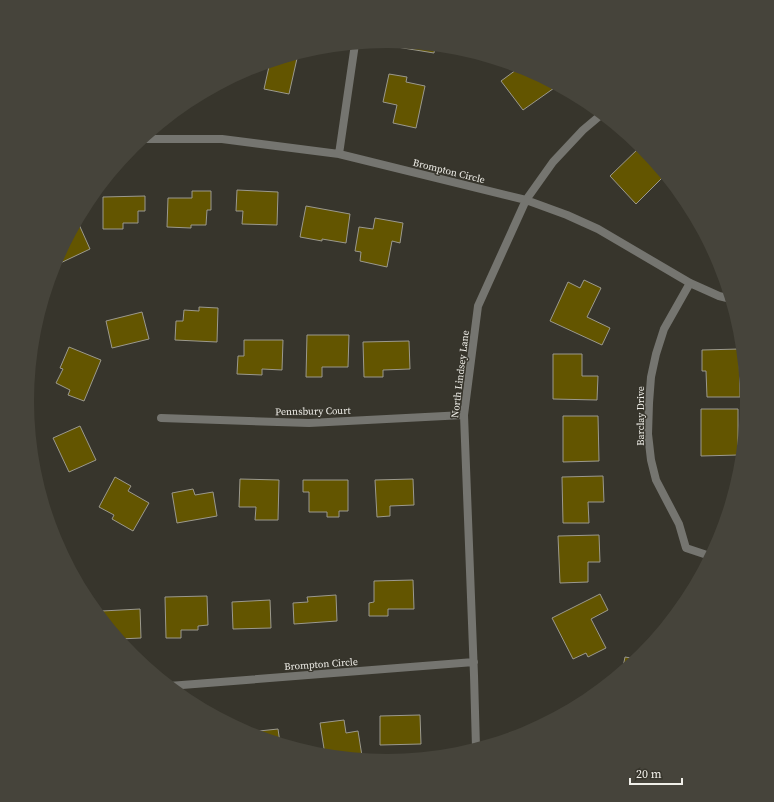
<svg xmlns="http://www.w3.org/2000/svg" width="774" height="802" font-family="'Source Serif 4',serif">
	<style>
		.building { fill: #635500; stroke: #9b998e }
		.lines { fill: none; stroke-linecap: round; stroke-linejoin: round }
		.minor { stroke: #757570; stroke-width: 8 }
		.labels { text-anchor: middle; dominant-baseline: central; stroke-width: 3; stroke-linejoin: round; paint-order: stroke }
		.street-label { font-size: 10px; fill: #f0efe9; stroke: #37352c }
	</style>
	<rect width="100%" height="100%" fill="#37352c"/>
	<path class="building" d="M398 42 435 46 434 53 397 47Z
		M298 54 289 94 264 89 270 62Z
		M520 67 525 68 557 86 523 110 501 81Z
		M389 74 407 77 406 82 425 86 416 128 393 123 397 105 383 102Z
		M641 146 665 175 636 204 610 176Z
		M237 190 278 192 277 225 242 224 243 211H236Z
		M192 191H211V210H207L206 225H191V228L167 227 168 198H192Z
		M145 196V211H138V223H123V229H103V197Z
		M306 206 350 214 346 243 322 239V241L300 237Z
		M375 218 403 223 400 243 392 241 387 267 360 261 361 252 355 251 359 227 373 229Z
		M77 220 90 249 54 266V263Z
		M584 280 601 288 587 317 610 328 602 345 550 321 568 282 580 288Z
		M199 307 218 308 217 342 175 340 176 321H183L184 310 199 311Z
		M142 312 149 339 112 348 106 321Z
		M307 335H349L348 367H322V377H306Z
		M244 340H283L282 370 262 369V375L237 374 238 356H244Z
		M409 341 410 369 383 370V377H364L363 342Z
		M69 347 101 360 84 401 68 395 70 390 56 383 63 369 60 368Z
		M739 349 740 397H707L706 371H702V350Z
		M553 354H582V376H598L597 400 553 399Z
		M701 409H738V455L701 456Z
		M563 416H598L599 461 563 462Z
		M80 426 96 460 69 472 53 438Z
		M603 476 604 502H588L589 523H563L562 477Z
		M115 477 131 486 128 491 149 503 133 531 112 519 114 515 99 507Z
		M240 479 279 480 278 520H255L256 507H239Z
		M413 479 414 505 390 506V516L377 517 375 480Z
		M303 480H348V511H339V517H327V512H309V492H303Z
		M193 489 195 495 213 492 217 516 177 523 172 493Z
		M599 535 600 562H588V582L560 583 558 536Z
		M413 580 414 609H388V616H369V603L374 602V581Z
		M600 594 608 610 591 619 606 648 588 657 586 653 573 659 552 618Z
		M336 595 337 621 294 624 293 603 308 602 307 597Z
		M207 596 208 625 198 626V630H181V638H166L165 597Z
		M270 600 271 628 233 629 232 602Z
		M140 609 141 638 119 639 102 618V611Z
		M625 657 637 659 622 672Z
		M420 715 421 744 380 745V716Z
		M344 720 346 733 358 731 362 756 352 758 325 755 320 723Z
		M278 729 280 743 260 737 259 731Z"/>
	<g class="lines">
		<path class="minor" d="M141 139H222L339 154 526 200 567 215 598 229 690 283 719 296 731 299
			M339 154 355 44
			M690 283 664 329 656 354 651 377 649 403 648 434 651 460 656 480 679 524 686 548 710 556
			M161 418 309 423 464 415
			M169 686 474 662
			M476 748 474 675 464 415 478 306 526 200 553 162 583 130 602 114"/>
	</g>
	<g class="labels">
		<g class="street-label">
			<text transform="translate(449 171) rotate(14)">Brompton Circle</text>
			<text transform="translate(460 374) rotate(-83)">North Lindsey Lane</text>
			<text transform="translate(313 411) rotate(-1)">Pennsbury Court</text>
			<text transform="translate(640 416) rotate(-90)">Barclay Drive</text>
			<text transform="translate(321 664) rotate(-4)">Brompton Circle</text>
		</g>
	</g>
	<path d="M0 0H774V802H0ZM34 401a353 353 0 1 1 706 0a353 353 0 1 1-706 0Z" fill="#46443b" fill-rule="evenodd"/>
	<path d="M630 778v6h52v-6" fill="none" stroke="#f0efe9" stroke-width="2"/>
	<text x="636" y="778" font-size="12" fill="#f0efe9" stroke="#37352c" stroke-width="3" paint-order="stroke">20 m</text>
</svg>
